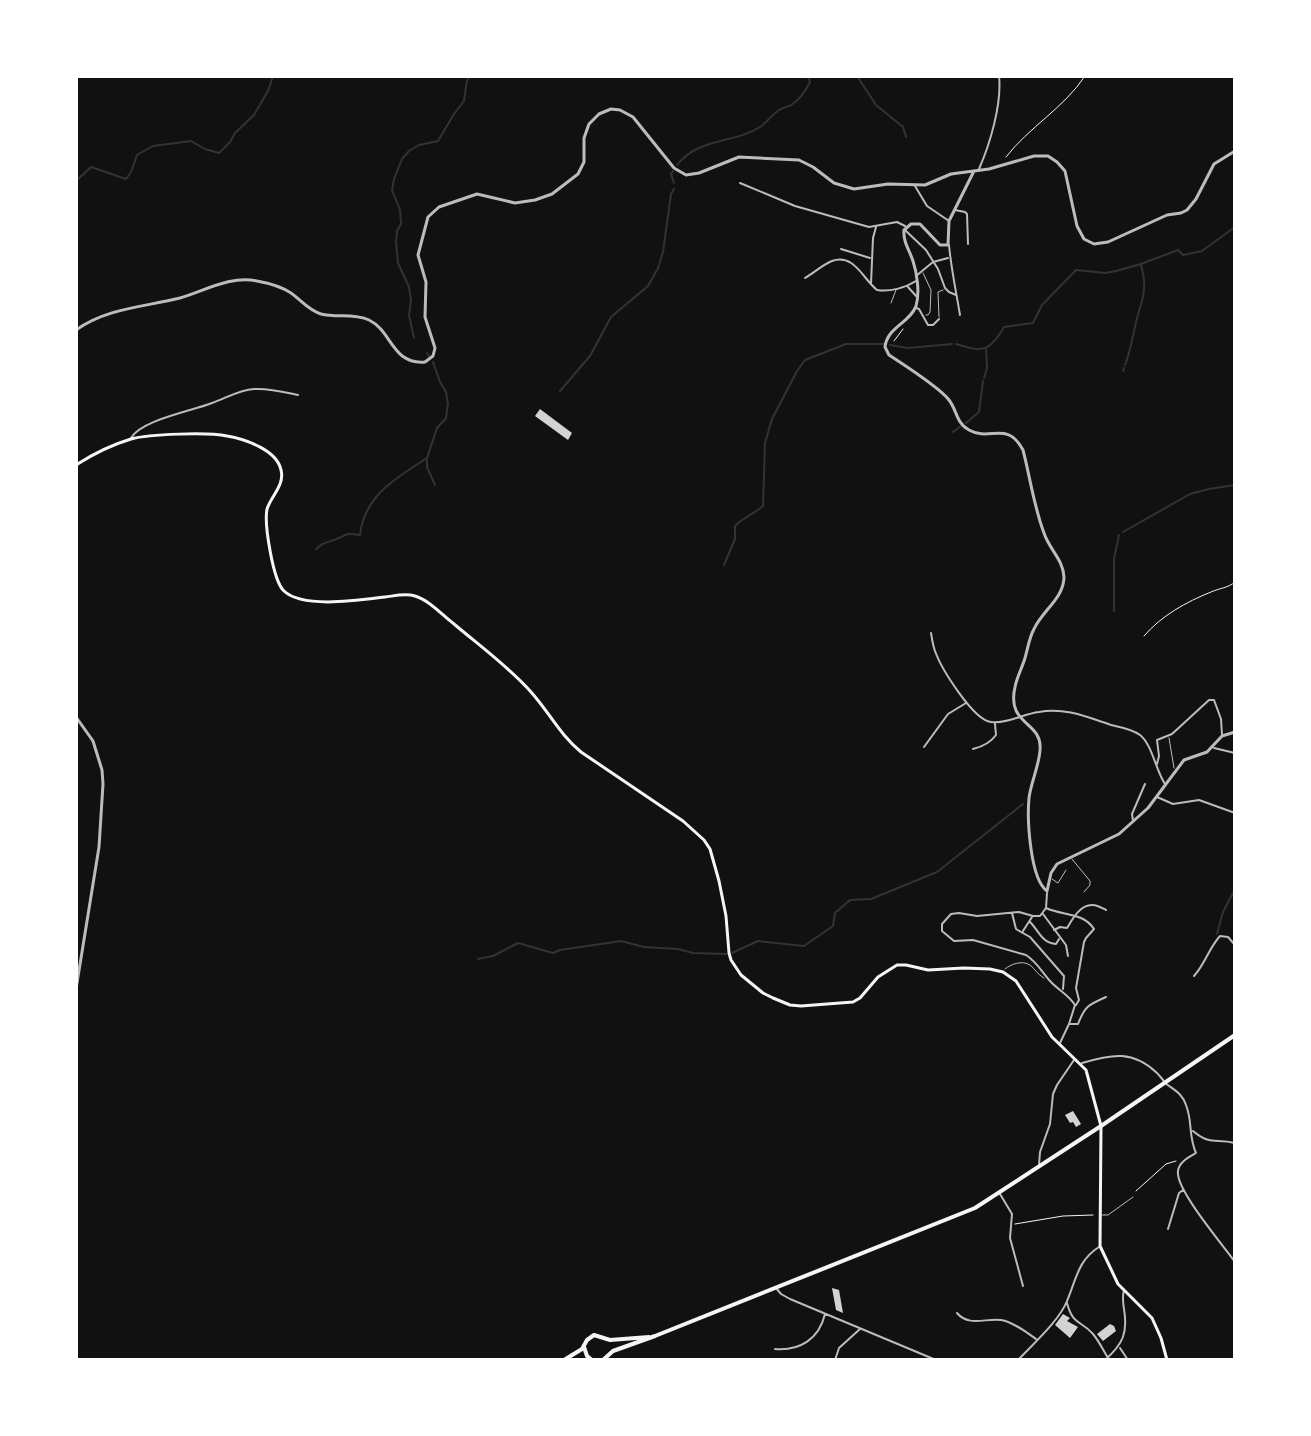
<svg xmlns="http://www.w3.org/2000/svg" width="1311" height="1436" font-family="'Sofia Sans Condensed',sans-serif">
	<style>
		.lines { fill: none; stroke-linecap: round; stroke-linejoin: round }
		.stream { stroke: #333; stroke-width: 2 }
		.building { fill: #d3d3d3 }
		.path { stroke: #f5f5f5; stroke-width: 1 }
		.service { stroke: #bcbcbc; stroke-width: 1 }
		.minor { stroke: #bcbcbc; stroke-width: 2 }
		.tertiary { stroke: #bcbcbc; stroke-width: 3 }
		.secondary { stroke: #f5f5f5; stroke-width: 3 }
		.primary { stroke: #f5f5f5; stroke-width: 4 }
	</style>
	<rect width="100%" height="100%" fill="#111"/>
	<g class="lines">
		<path class="stream" d="M857 76 876 105 903 127 906 137
			M677 165C699 137 734 144 760 127 767 122 772 115 779 110 782 108 788 107 791 105 800 100 805 92 810 82L808 76
			M673 171 671 174 674 183
			M76 181 91 167 126 179 131 172 137 155 153 146 191 141 205 149 219 153 230 142 235 133 254 115 268 91 273 76
			M414 338 409 315 411 300 409 287 398 263 396 242 397 231 401 224 400 210 392 190 394 179 402 159 409 151 419 145 438 141 454 114 464 101 467 80 470 76
			M956 344C982 352 989 353 1004 327L1033 323 1042 305 1076 270 1105 273 1116 271 1141 264 1178 250 1183 255 1202 251 1235 227
			M890 345 908 348 952 344
			M427 353 429 356
			M1125 365C1130 352 1132 340 1135 327 1140 301 1149 294 1141 265
			M1123 371 1124 368
			M984 378 987 368 986 348
			M560 391 590 356 611 317 648 286 658 268 663 252 671 194 674 189
			M966 423 979 412 983 381
			M953 432 961 426
			M427 460V467L435 485
			M1123 532 1190 494 1209 489 1235 485
			M316 549C323 543 325 543 334 540 347 536 343 532 360 535 364 495 398 477 427 458L437 428 446 418 448 404 446 392 440 382 433 362
			M724 565 735 539V526C744 517 754 514 763 506L765 443 772 419 797 371 805 360 846 344H884
			M1114 611V559L1119 535
			M1235 875V877
			M1217 934 1223 912 1235 889
			M732 953 758 941 804 946 833 926 835 913 850 900 871 899 937 872 1023 804
			M478 959 493 956 518 943 553 953 560 950 621 941 644 947 678 949 693 953 726 954"/>
	</g>
	<path class="building" d="M540 409 572 433 568 440 535 416Z
		M1073 1111 1081 1124 1076 1127 1073 1122 1070 1123 1065 1115Z
		M832 1288 839 1290 843 1313 836 1310Z
		M1063 1314 1070 1318 1067 1321 1078 1327 1070 1338 1055 1325Z
		M1110 1324 1114 1326 1116 1331 1103 1341 1097 1334Z"/>
	<g class="lines">
		<path class="path" d="M1006 157C1029 127 1064 108 1085 76
			M894 341 903 329
			M1144 636C1161 616 1186 602 1211 592 1220 588 1228 588 1235 582
			M1136 1191 1166 1164 1176 1161
			M1015 1224 1063 1216 1093 1215"/>
		<path class="service" d="M923 273 931 290 930 312 928 315H926
			M891 303 896 290
			M939 317 938 292 943 290
			M1169 738 1174 768
			M1072 859 1090 881V885L1084 892
			M1052 879 1058 883 1066 870
			M1005 969C1011 964 1022 960 1030 965 1035 969 1037 974 1044 978
			M1102 1215H1108L1133 1197"/>
		<path class="minor" d="M979 169C990 144 1002 104 999 76
			M740 183 795 206 869 227 897 222 905 226
			M915 186 927 206 949 221
			M955 210 965 212 967 214 968 244
			M905 230 926 250 938 269 945 288 949 292 956 295
			M949 245C951 268 956 291 960 315
			M841 249 870 258
			M916 276 933 262 948 258
			M805 278C814 273 822 265 832 261 854 253 863 279 877 290 890 292 905 288 916 281
			M871 284 873 238 876 227
			M908 287 917 297
			M916 308 919 309 928 325H933L939 319
			M131 438C141 420 192 411 212 403 226 398 239 390 254 389 269 388 284 392 298 395
			M931 633C932 639 933 646 935 651 941 668 973 720 991 722 1007 724 1023 714 1039 712 1064 707 1087 717 1111 725 1120 727 1132 729 1140 735 1152 744 1156 771 1165 784
			M924 747 948 714 966 703
			M1214 748 1235 753
			M973 749C981 747 991 742 996 735L995 724
			M1157 764 1159 756 1157 740 1172 734 1209 700H1214L1221 719 1222 735
			M1157 797 1173 804 1199 800 1235 813
			M1133 821 1132 814 1145 784
			M1047 893 1046 908 1040 916H1033L1019 912 977 916 959 913 951 914 942 924V931L954 941 973 940 1026 955C1037 962 1041 971 1050 981 1058 990 1068 994 1075 1005L1069 1024 1060 1043
			M1046 908C1063 916 1083 912 1094 929L1086 938 1084 942 1076 988 1079 1000 1076 1005
			M1012 913 1016 929 1030 937 1064 976 1063 989
			M1043 914 1066 945 1068 956
			M1030 922C1039 931 1042 943 1056 944L1059 939
			M1054 930 1060 927 1067 928C1072 920 1080 904 1093 905 1097 905 1102 908 1106 910
			M1023 931 1032 917
			M1194 976C1205 964 1209 948 1220 936L1228 937 1235 945
			M1070 1024H1078C1085 1006 1088 1005 1106 997
			M1082 1063C1112 1054 1133 1050 1157 1073 1158 1074 1165 1082 1165 1083 1174 1090 1182 1093 1186 1105 1193 1123 1188 1135 1196 1153 1189 1157 1179 1162 1178 1171 1175 1189 1223 1245 1235 1262
			M1193 1131C1211 1146 1215 1138 1235 1143
			M1039 1165 1040 1152 1050 1124 1053 1094 1057 1085 1074 1060
			M1000 1194 1012 1214 1010 1238 1023 1286
			M1168 1229 1179 1193 1183 1190
			M776 1288 781 1294 790 1299 936 1360
			M1067 1303C1073 1326 1081 1320 1093 1334 1099 1341 1103 1350 1108 1358
			M957 1313C969 1327 985 1318 1001 1320 1013 1322 1026 1332 1036 1339
			M1120 1348 1128 1360
			M775 1349C800 1351 819 1339 825 1314
			M835 1360 839 1348 860 1329
			M1018 1360C1033 1344 1059 1321 1067 1301 1076 1280 1078 1260 1099 1247
			M1105 1360C1123 1344 1128 1333 1124 1309 1123 1302 1122 1297 1124 1290"/>
		<path class="tertiary" d="M974 171 949 221 948 245H940L920 224H911L904 230C903 242 909 249 913 261 917 273 920 293 916 306 910 323 887 327 885 347L889 355C904 365 939 387 949 400 957 410 956 423 969 430 990 442 1007 420 1023 450 1030 477 1034 507 1044 533 1049 549 1063 559 1064 577 1064 598 1042 611 1034 629 1029 638 1028 648 1025 658 1022 668 1017 677 1015 687 1006 726 1043 721 1040 750 1039 766 1031 782 1029 798 1027 819 1030 879 1047 891
			M76 330C107 308 144 307 180 298 204 291 231 275 257 281 268 283 282 287 291 293 301 300 308 310 321 314 336 318 354 313 369 320 392 331 392 365 425 362L433 356 435 348 425 317 426 282 418 255 428 217 439 207 477 194 515 203 535 200 552 194 578 174 584 162V138L589 124 599 114 611 109 620 110 633 117 674 168 686 175 699 173 739 157 799 160 813 167 834 183 854 189 888 184 925 185 951 174 989 169 1034 156H1048L1057 162 1065 171 1077 226 1084 239 1094 244 1108 242 1167 215 1181 213 1187 210 1196 199 1214 164 1235 151
			M76 717 93 741 102 770 103 784 99 847 76 989
			M1047 891 1051 873 1057 864 1119 834 1148 808 1184 760 1207 752 1222 736 1235 732"/>
		<path class="secondary" d="M76 465C93 454 111 445 131 439 149 434 208 432 227 436 245 439 277 450 281 470 285 485 271 496 267 509 264 524 273 581 284 591 303 609 360 600 385 597 394 596 405 593 415 596 429 600 442 615 454 624 480 646 509 667 531 692 549 712 560 735 581 752L683 821 704 840 710 849 719 881 726 916 729 953 731 960 741 975 763 993 773 998 790 1005 801 1006 853 1002 860 998 878 977 897 965H906L928 970 964 968 990 969 1003 972 1016 981 1052 1037 1086 1070 1101 1126 1100 1246 1118 1284 1152 1318 1161 1338 1167 1360"/>
		<path class="primary" d="M584 1347 587 1356 592 1360
			M564 1360 582 1349 587 1340 594 1335 610 1340 649 1337
			M603 1360 613 1351 655 1336 975 1208 1101 1126 1235 1035"/>
	</g>
	<rect width="1311" height="1436" fill="none" stroke="#ffffff" stroke-width="156"/>
</svg>
